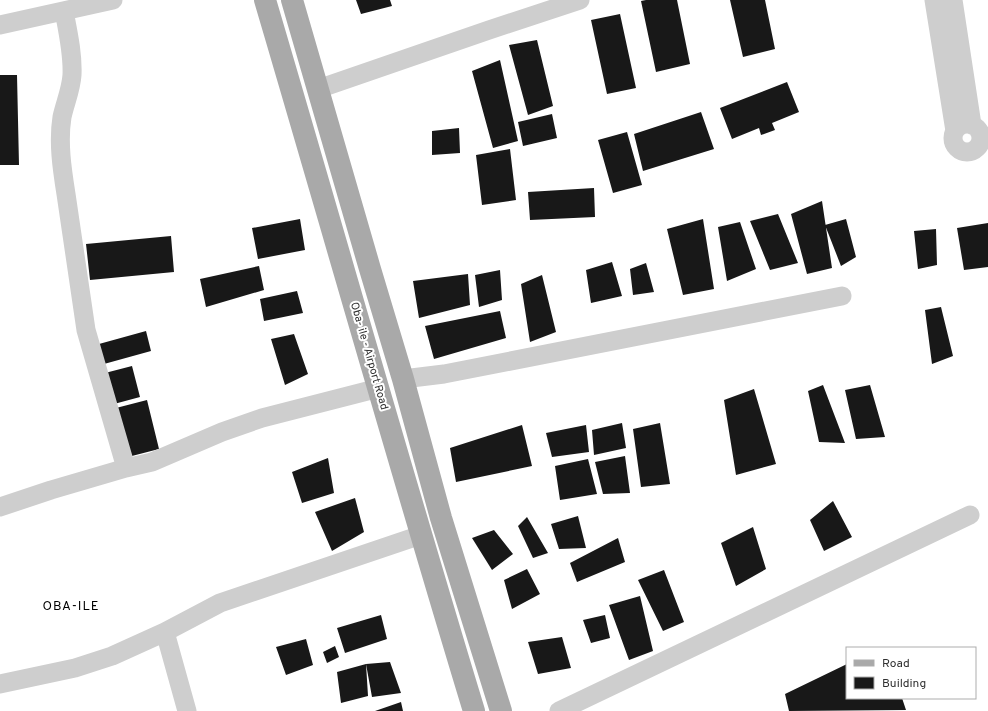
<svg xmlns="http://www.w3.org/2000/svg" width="988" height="711" font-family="Overpass,sans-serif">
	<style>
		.building { fill: #181818 }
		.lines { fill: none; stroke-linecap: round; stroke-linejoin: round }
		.minor { stroke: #cecece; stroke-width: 19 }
		.major { stroke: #a9a9a9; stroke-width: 22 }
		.labels { text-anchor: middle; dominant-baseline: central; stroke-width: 4; stroke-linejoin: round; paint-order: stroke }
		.street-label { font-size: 11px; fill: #313131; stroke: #fff }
		.quarter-label { font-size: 13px; letter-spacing: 1px; fill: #000; stroke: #fff }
	</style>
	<rect width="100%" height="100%" fill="#fff"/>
	<path class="building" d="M356 0H390L392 6 361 14Z
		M646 0H677L690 64 656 72 641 1Z
		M730 0H765L775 49 743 57Z
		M620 14 636 88 607 94 591 20Z
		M537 40 553 106 528 115 509 45Z
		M500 60 518 141 493 148 472 71Z
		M0 75H17L19 165H0Z
		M787 82 799 112 772 123 775 130 761 135 759 128 732 139 720 108Z
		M701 112 714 149 643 171 634 134Z
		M552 114 557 138 523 146 518 122Z
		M459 128 460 153 432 155V131Z
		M627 132 642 185 613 193 598 140Z
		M510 149 516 200 482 205 476 155Z
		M594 188 595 217 530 220 528 192Z
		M822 201 832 268 807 274 791 214Z
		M778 214 798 263 770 270 750 221Z
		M300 219 305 250 258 259 252 228Z
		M703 219 714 289 683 295 667 229Z
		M846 219 856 257 841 266 825 225Z
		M740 222 756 269 727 281 718 227Z
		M988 223V267L964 270 957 228Z
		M936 229 937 265 918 269 914 231Z
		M171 236 174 272 90 280 86 244Z
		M612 262 622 296 591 303 586 270Z
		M646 263 654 292 633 295 630 269Z
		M259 266 264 290 206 307 200 279Z
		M500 270 502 300 479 307 475 275Z
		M468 274 470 305 419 318 413 281Z
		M542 275 556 332 530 342 521 284Z
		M297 291 303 313 264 321 260 299Z
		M941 307 953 356 932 364 925 310Z
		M500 311 506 338 434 359 425 326Z
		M146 331 151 351 104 364 99 344Z
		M294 334 308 374 285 385 271 339Z
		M132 366 140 397 114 404 105 373Z
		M823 385 845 443 819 442 808 391Z
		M870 385 885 437 856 439 845 390Z
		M754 389 776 464 736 475 724 400Z
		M147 400 159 449 128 457 116 408Z
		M622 423 626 448 594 455 592 430Z
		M660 423 670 484 641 487 633 429Z
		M522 425 532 466 456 482 450 448Z
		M586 425 589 452 552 457 546 433Z
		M625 456 630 493 603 494 595 462Z
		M328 458 334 493 302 503 292 472Z
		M588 459 597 494 560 500 555 466Z
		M355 498 364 532 332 551 315 512Z
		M833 501 852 537 824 551 810 520Z
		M578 516 586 548 559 549 551 524Z
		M527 517 548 553 533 558 518 526Z
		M753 527 766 569 736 586 721 543Z
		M494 530 513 554 492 570 472 538Z
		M618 538 625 562 577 582 570 563Z
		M527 569 540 594 512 609 504 580Z
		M664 570 684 622 663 631 638 580Z
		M640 596 653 651 629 660 609 605Z
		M381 615 387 639 345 653 337 628Z
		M605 615 610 638 591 643 583 620Z
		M562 637 571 668 538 674 528 642Z
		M306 639 313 665 286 675 276 647Z
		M335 646 339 657 327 663 323 652Z
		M390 662 401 693 372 697 366 664Z
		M366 664 368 696 341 703 337 672Z
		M847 664V698H902L906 710 789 711 785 694Z
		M401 702 403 711H375Z"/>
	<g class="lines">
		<path class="minor" d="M934 0 955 131
			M953 0 972 125
			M64 11C68 32 73 54 72 75 71 90 65 103 62 117 58 142 62 169 66 194L86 330 126 468
			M0 25 113 0
			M318 89 489 30 580 0
			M953 138a14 14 0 1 1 28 0a14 14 0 1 1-28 0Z
			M403 379 444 374 842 296
			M0 507 51 490 126 468 152 462 222 432 262 418 379 388
			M165 632 187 711
			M0 684 75 668 112 656 165 632 220 603 421 535
			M559 711 970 515"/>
		<path class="major" d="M265 0C335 237 402 475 474 711
			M292 0 370 269 403 379 441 518 501 711"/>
	</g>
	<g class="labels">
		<g class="street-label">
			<text transform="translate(369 356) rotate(74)">Oba- ile - Airport Road</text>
		</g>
		<g class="quarter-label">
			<text x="71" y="607">OBA-ILE</text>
		</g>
	</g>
	<rect x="846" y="647" width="130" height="52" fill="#ffffff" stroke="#adadad"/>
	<rect x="854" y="660" width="20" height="6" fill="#a9a9a9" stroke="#adadad"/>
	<text x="882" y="667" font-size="12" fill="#313131">Road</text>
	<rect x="854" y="677" width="20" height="12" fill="#181818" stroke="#adadad"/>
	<text x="882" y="687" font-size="12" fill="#313131">Building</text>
</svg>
